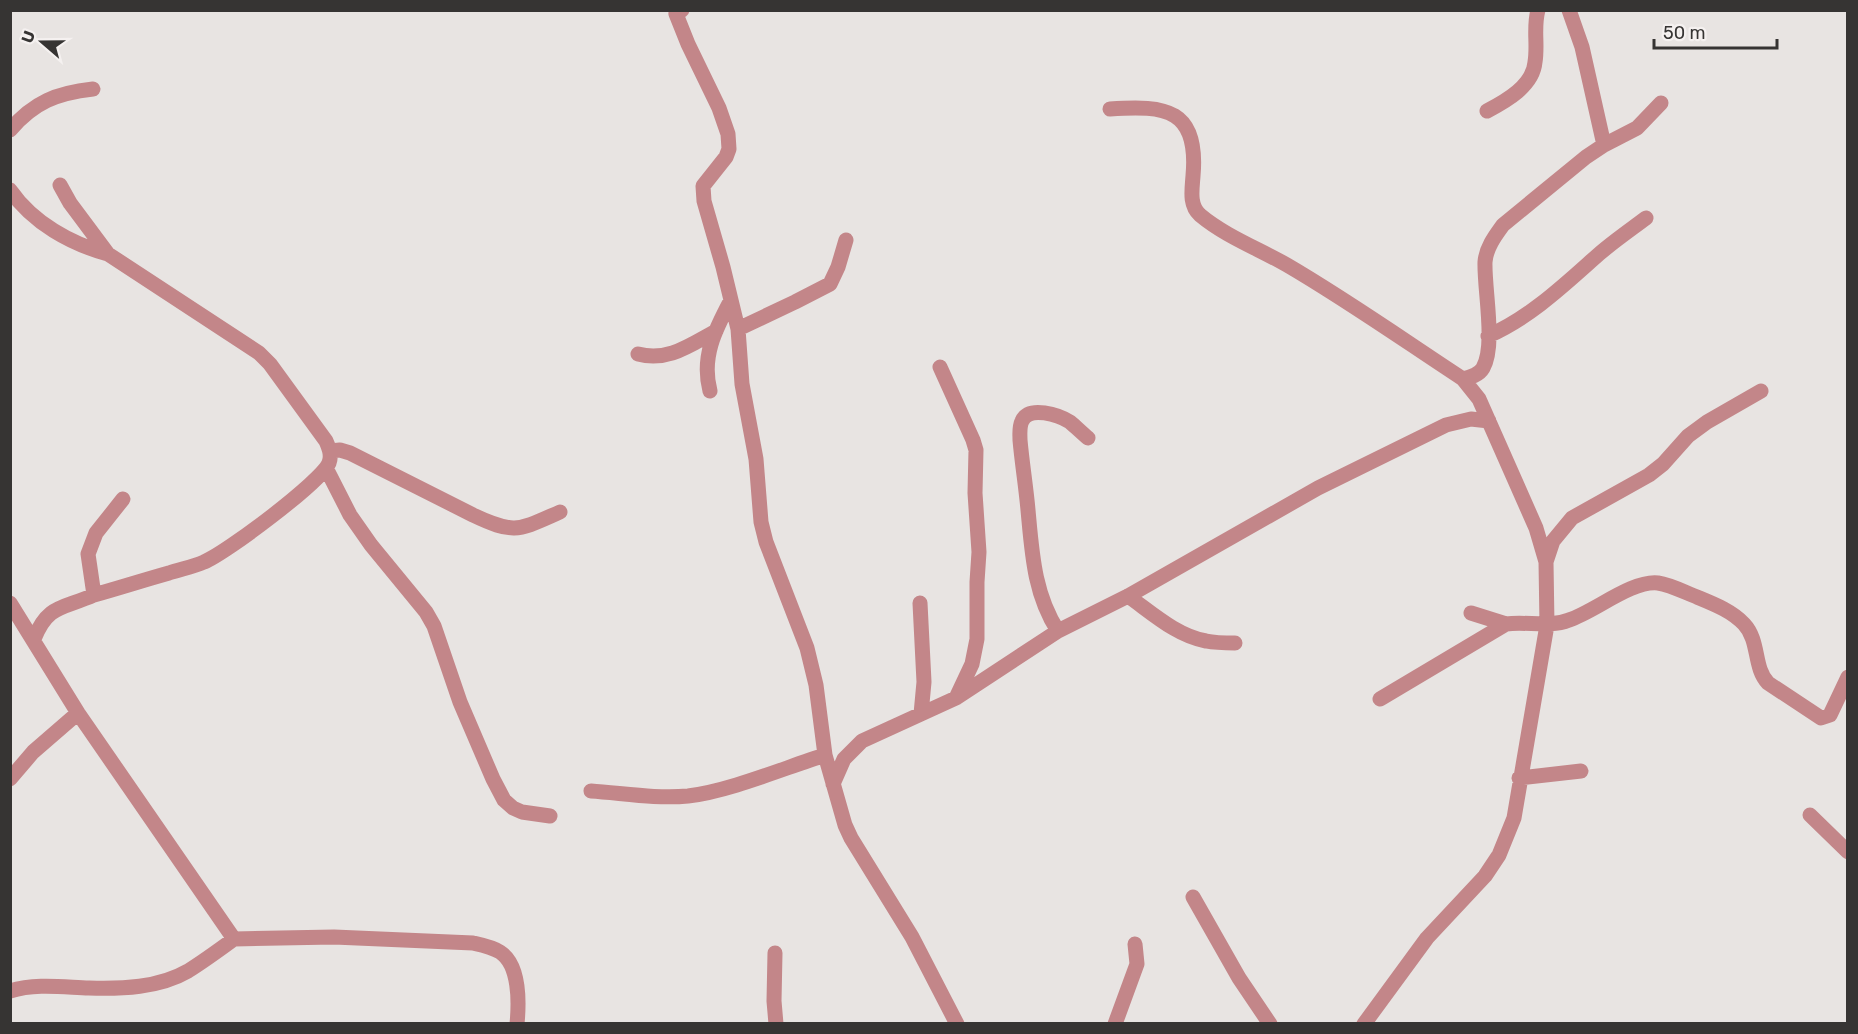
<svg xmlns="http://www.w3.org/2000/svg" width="1858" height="1034" font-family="Rubik,sans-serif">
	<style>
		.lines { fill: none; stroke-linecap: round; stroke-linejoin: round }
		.street { stroke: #c38689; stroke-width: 15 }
	</style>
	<rect width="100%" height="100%" fill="#e8e4e2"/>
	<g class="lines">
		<path class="street" d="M682 10 676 14 688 44 719 108 728 134 729 149 726 157 703 186 704 201 723 267 738 329 742 384 756 459 761 522 766 542 807 648 816 685 825 755 845 825 851 838 912 937 957 1024
			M1110 109C1166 105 1199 109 1193 176 1192 190 1189 205 1200 215 1225 236 1259 249 1287 265 1347 300 1405 341 1463 379L1479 399 1536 528 1546 562 1547 625 1514 818 1499 855 1485 876 1427 938 1364 1024
			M1487 111C1506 101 1533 86 1535 62 1538 44 1533 28 1538 10
			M10 130C34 102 57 93 93 89
			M1604 145 1637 128 1661 103
			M60 185 70 203 108 254
			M10 190C33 223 71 244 108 254L259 353 270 364 326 441C329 448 332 455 329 463 322 481 226 553 204 562 193 567 181 569 169 573 144 580 119 588 94 595
			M738 329 795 302 830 284 838 267 846 240
			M1488 336C1531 317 1564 285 1599 254 1614 241 1630 230 1646 218
			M638 354C668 362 690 345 716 331
			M940 367 973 440 976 450 975 493 979 552 977 582V639L972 664 956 698
			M1463 379C1471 377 1479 375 1483 368 1496 345 1484 289 1485 262 1486 248 1495 236 1503 225L1586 157 1604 145 1582 47 1569 10
			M710 391C701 357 715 330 731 300
			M330 451 340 450 350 453 473 515C515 535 519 530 560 512
			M326 468 350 515 371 545 426 612 434 626 460 702 493 779 504 800 513 808 522 812 550 816
			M1546 562 1553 541 1572 518 1649 475 1663 464 1688 436 1707 422 1761 391
			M1128 596C1152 613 1177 636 1206 641 1216 643 1226 643 1235 643
			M10 603 78 713 234 939 334 937 473 943C482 945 492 947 500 952 520 965 519 1003 517 1024
			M920 603 924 682 921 714
			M1471 613 1506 624
			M1058 631C1034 594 1032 553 1028 510 1026 487 1022 463 1020 440 1020 434 1019 427 1022 421 1029 405 1059 415 1070 422 1076 427 1082 433 1088 438
			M34 639C48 604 63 609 94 595L88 554 96 533 123 499
			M1380 699 1506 624C1527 621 1549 628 1569 620 1594 612 1632 580 1658 583 1671 585 1684 592 1697 597 1714 604 1732 611 1744 624 1760 641 1753 667 1768 683L1821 718 1830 715 1848 677
			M1519 778 1581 771
			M10 779 33 752 78 713
			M833 784 844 759 862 741 956 698 1058 631 1128 596 1318 488 1446 425 1471 419 1489 421
			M591 791C622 793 656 799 688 796 730 791 784 768 825 755
			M1810 815 1848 852
			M1193 897 1239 978 1270 1024
			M775 953 774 1001 776 1024
			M10 991C36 983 62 987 89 988 121 989 159 988 188 971 204 961 219 950 234 939
			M1115 1024 1137 964 1135 944"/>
	</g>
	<rect width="1858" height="1034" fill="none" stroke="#363433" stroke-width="24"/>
	<g transform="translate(42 42) rotate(290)" stroke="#f5f1f0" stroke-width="4.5" paint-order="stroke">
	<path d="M0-4.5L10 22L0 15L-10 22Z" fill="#363433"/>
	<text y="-9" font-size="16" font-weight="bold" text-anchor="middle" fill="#363433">U</text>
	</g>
	<path d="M1654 39v9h123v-9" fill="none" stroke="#363433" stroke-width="3"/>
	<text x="1663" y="39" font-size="18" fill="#363433" stroke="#f5f1f0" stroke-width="4.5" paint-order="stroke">50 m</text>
</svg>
